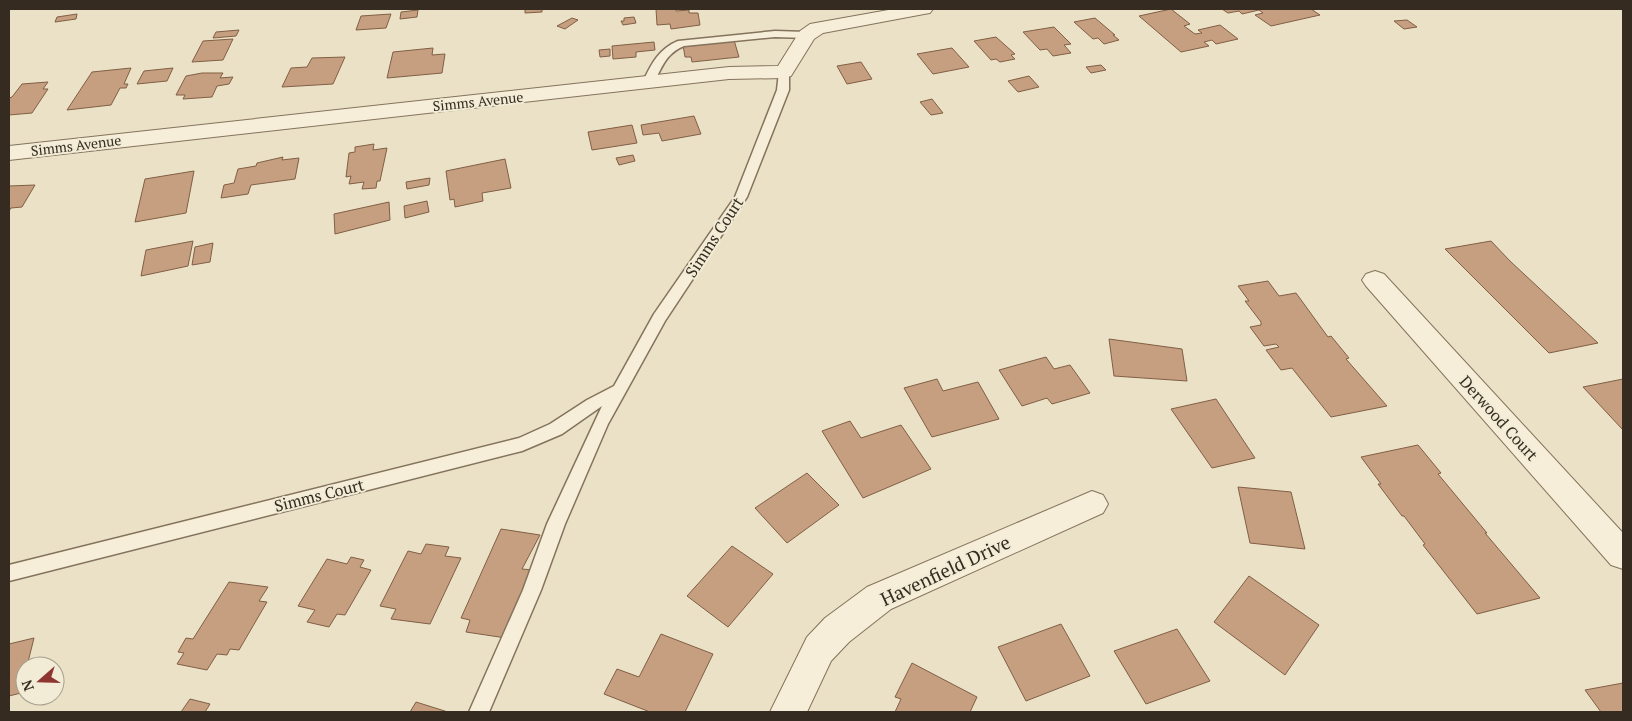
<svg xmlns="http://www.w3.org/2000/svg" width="1632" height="721" font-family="'PT Serif',serif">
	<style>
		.building { fill: #c59f7f; stroke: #815f45 }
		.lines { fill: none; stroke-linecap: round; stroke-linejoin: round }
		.lane-casing { stroke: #84735d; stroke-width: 3 }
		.street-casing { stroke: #84735d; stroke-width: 2 }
		.lane { fill: #f6eed8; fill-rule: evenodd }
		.street { fill: #f6eed8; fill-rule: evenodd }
		.labels { text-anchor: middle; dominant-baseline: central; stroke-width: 4; stroke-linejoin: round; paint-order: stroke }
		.far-street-label { font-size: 14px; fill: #352b20; stroke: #f2ebd5 }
		.street-label { font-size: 16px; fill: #352b20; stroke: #f2ebd5 }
		.near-street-label { font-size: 19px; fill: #352b20; stroke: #f2ebd5 }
	</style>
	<rect width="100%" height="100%" fill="#eae1c6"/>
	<path class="building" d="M525 9H542V12L525 13Z
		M656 9H675L676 11 689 10V13H698L700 25 671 29 670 24 657 25Z
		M1171 9 1190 24 1184 26 1195 34 1202 33 1198 30 1220 25 1238 39 1216 44 1212 40 1204 42 1209 46 1181 52 1139 16Z
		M1222 9H1311L1320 15 1271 26 1255 15 1263 13 1259 10 1242 14 1239 11 1228 13Z
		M418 10 417 17 400 19 401 12Z
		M77 14 76 19 55 22 57 17Z
		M391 14 386 28 356 30 361 16Z
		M634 17 636 23 623 25 621 21H624V18Z
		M572 18 578 20 565 29 557 26Z
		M1095 18 1115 35H1113L1119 40 1104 44 1098 38 1093 39 1074 22Z
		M1407 20 1417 27 1404 29 1394 21Z
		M1054 27 1071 44 1064 45 1071 53 1053 56 1047 49 1040 50 1023 32Z
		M239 30 236 36 213 38 216 32Z
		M996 37 1015 54 1011 55 1015 59 1000 62 996 59 991 60 974 41Z
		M233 39 223 60 192 62 203 41Z
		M734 40 739 57 692 62 691 57H685L683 45Z
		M654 42 655 50 636 52V57L613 59 612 46Z
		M433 48 432 55 445 54 442 73 387 78 393 52Z
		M952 48 969 67 933 74 917 54Z
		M610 49V56L600 57 599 50Z
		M345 57 333 84 282 87 291 68 307 67 312 58Z
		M861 62 872 79 847 84 837 66Z
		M1101 65 1106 70 1091 73 1086 67Z
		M131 68 124 84H128L126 88H120L111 105 67 110 92 72Z
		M173 68 167 81 137 84 144 71Z
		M202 73H223L220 78 233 77 229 84 217 86 212 97 183 99 185 95H176L186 76Z
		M1029 76 1039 87 1018 92 1008 81Z
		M48 82 43 89H48L32 113 9 115V98L12 97 22 84Z
		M932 99 943 113 931 115 920 102Z
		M694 116 701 134 662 141 659 133 643 135 641 125Z
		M632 125 637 143 592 150 588 132Z
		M374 144 373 150 387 148 380 181H377L376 188 362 189 364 182 349 184 351 176 346 177 349 153 355 152V147Z
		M633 155 635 161 619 165 616 158Z
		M283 157 282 160 299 158 295 179 251 185 248 194 221 198 224 185 234 183 238 169 256 166 257 163Z
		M505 159 511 188 482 193 483 201 455 207 454 199 450 200 446 171Z
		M194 171 186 213 135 222 145 179Z
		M430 178 429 185 407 189 406 182Z
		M35 185 22 207 11 208 9 211V186Z
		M427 201 429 212 405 218 404 206Z
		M389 202 390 220 335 234 334 214Z
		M193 241 188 266 141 276 146 250Z
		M1491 241 1510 261 1598 343 1549 353 1445 249Z
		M213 243 210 262 192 265 195 247Z
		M1268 281 1279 296 1296 293 1328 337 1331 336 1349 358 1346 359 1387 406 1331 417 1292 368 1281 370 1266 350 1279 347 1276 344 1264 346 1250 327 1261 325V322L1245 301H1249L1238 286Z
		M1109 339 1182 349 1187 381 1114 376Z
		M1046 357 1054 369 1070 365 1090 393 1052 404 1047 398 1022 406 999 370Z
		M937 379 943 391 978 382 999 419 932 437 904 388Z
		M1623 379V430L1583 387Z
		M1216 399 1255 458 1212 468 1171 409Z
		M850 421 861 438 901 425 931 469 863 498 822 431Z
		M1418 445 1441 473 1438 474 1487 533H1485L1540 598 1477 614 1423 545 1425 544 1404 516H1402L1378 484H1381L1361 457Z
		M807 473 839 505 787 543 755 508Z
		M1238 487 1291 492 1305 549 1250 543Z
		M501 529 540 535 522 569 533 570 506 638 466 632 470 620 461 618Z
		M426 544 449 547 445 556 461 558 430 624 391 619 396 609 380 606 408 551 421 554Z
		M732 546 773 574 728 627 687 596Z
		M351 557 364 560 360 567 371 570 345 615 337 614 329 627 307 622 315 610 298 606 327 559 347 564Z
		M1249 576 1319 625 1285 675 1214 622Z
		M229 582 268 587 259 601 267 602 239 650 230 649 227 655 217 654 207 670 177 664 184 653 178 652 186 638 193 639Z
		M1061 624 1090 676 1026 701 998 647Z
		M1177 629 1210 681 1146 704 1114 651Z
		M661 634 713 654 685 712H650L604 694 617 669 639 677Z
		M34 638 27 666H25L21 693 9 696V644Z
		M912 663 977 697 970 712H895L901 699 895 697Z
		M1623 683V712H1601L1585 690Z
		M190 699 210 704 205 712H181Z
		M416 702 448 712H410Z"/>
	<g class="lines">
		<defs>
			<path id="lane" d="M775 31 807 32 812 35 807 38 775 37 684 46C665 54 662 68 653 84H645L643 82C651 64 659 49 678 41Z
				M784 69 789 72V90L747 197 665 321 608 424 565 524 541 590 489 712H469L523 590 547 524 602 406 562 434 522 451 9 581V565L519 438 550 424 587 400 614 386 654 314 735 197 777 90 779 72Z"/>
			<path id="street" d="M894 9H933L930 13 924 14 823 33 814 39 791 76 784 78 729 79 9 160V146L729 67 778 66 800 31 810 24Z
				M1375 271 1384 274 1623 533V569L1611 565 1366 286 1362 280 1366 274Z
				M1092 491 1103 495 1108 504 1103 513 891 609 849 642 831 661 807 712H770L807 637 825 618 867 587Z"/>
		</defs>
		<use href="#lane" class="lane-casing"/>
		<use href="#street" class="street-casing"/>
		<use href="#lane" class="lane"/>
		<use href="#street" class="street"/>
	</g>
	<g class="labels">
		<g class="far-street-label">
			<text transform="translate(478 101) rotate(-6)">Simms Avenue</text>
			<text transform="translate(76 145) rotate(-7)">Simms Avenue</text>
		</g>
		<g class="street-label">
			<text transform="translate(714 237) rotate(-57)">Simms Court</text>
			<text transform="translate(1499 418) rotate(48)">Derwood Court</text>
			<text transform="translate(319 495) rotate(-14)">Simms Court</text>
		</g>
		<g class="near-street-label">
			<text transform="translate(945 570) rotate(-25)">Havenfield Drive</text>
		</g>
	</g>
	<rect width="1632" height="721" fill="none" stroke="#352b20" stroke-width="20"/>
	<g transform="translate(40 681) rotate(250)"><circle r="24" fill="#f2ebd5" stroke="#a69e8d"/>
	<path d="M0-4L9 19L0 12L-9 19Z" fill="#8e3532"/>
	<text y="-8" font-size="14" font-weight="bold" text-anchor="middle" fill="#352b20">N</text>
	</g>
</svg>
